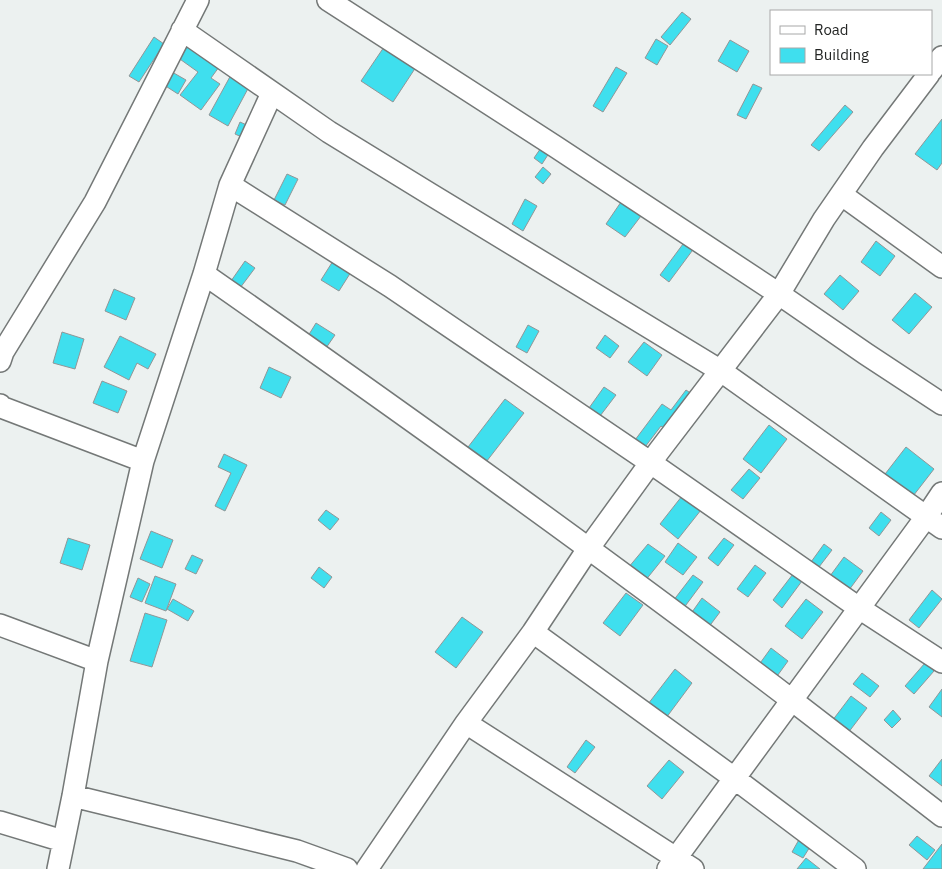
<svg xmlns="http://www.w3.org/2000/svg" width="942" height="869" font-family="'IBM Plex Sans',sans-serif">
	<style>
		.building { fill: #3fdfee; stroke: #919697 }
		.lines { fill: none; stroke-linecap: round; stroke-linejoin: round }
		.minor-casing { stroke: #747877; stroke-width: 24 }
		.minor { stroke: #fff; stroke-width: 21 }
	</style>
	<rect width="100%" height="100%" fill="#ecf1f0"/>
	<path class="building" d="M682 12 691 19 670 45 661 37Z
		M154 37 164 44 139 82 129 76Z
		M656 39 668 46 657 65 645 58Z
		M730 40 749 51 737 72 718 61Z
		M187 44 219 67 211 78 220 84 201 110 180 95 198 72 177 57Z
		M384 47 416 67 393 102 361 81Z
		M616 67 627 73 603 112 593 106Z
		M172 72 186 80 178 94 164 85Z
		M232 73 251 83 228 126 209 115Z
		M753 84 762 88 746 119 737 115Z
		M845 105 853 112 819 151 811 145Z
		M942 119V163L937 170 915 154Z
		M240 122 249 126 244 138 235 134Z
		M545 142 553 147 542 164 534 158Z
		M543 167 551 174 543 184 535 177Z
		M287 174 298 179 285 205 274 200Z
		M525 199 537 206 523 231 512 224Z
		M621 202 641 216 625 237 606 224Z
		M686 240 695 247 669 282 660 275Z
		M876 241 895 256 880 276 861 262Z
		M245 261 255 268 240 288 231 281Z
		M333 261 351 272 339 291 321 280Z
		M840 275 859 291 843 310 824 294Z
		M114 289 135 298 126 320 105 311Z
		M915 293 932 307 909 334 892 320Z
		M316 323 335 335 326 348 308 336Z
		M528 325 539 331 527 353 516 347Z
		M62 332 84 339 75 369 53 363Z
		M605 335 619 346 610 358 596 348Z
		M120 336 156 354 148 369 137 363 129 380 104 367Z
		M644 342 662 355 647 376 628 362Z
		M269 367 291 377 281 398 260 388Z
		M102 381 127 391 118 413 93 403Z
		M604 387 616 395 600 416 589 408Z
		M686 390 695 396 669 432 661 426 645 447 635 440 662 404 671 410Z
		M505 399 524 413 483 466 465 451Z
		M769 425 787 439 761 473 743 459Z
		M906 447 934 469 910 500 882 478Z
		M224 454 247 465 225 511 215 506 231 473 218 467Z
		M749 469 760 478 743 499 731 490Z
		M682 496 701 510 678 539 660 524Z
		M326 510 339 519 330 530 318 520Z
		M881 512 891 520 879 536 869 528Z
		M151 531 173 540 162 568 140 559Z
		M68 538 90 545 82 570 60 563Z
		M724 538 734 545 718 566 708 558Z
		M678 543 697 557 683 575 665 562Z
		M648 544 665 556 645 581 628 568Z
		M824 544 832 550 819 567 811 562Z
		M192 555 203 560 196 574 185 569Z
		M844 557 863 571 849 590 830 576Z
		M755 565 766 573 748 597 737 589Z
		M319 567 332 577 324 588 311 578Z
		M793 574 802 581 782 608 773 600Z
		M693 575 703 582 683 609 673 601Z
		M155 576 176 584 166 611 145 603Z
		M138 578 150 584 142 602 130 597Z
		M932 590 942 599 919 628 909 620Z
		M626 593 643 605 620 636 603 623Z
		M702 598 720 612 708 628 690 615Z
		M173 599 194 611 188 621 167 609Z
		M806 599 823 612 802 639 785 626Z
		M145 613 167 620 152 667 130 661Z
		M462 617 483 632 456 668 435 652Z
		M771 648 788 661 775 679 758 666Z
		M925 663 934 671 914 694 905 686Z
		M675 669 692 683 666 718 648 704Z
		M862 673 879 686 870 697 853 684Z
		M942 689V717L929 707Z
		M851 696 867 708 848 733 832 721Z
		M893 710 901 719 892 728 884 720Z
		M586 740 595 747 575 773 567 767Z
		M942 759V786L929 776Z
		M669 760 684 772 662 799 647 786Z
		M801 836 813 842 803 858 792 852Z
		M917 836 935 850 927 860 909 845Z
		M942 844V869H923Z
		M806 858 820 869H797Z"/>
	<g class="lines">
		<defs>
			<path id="minor" d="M328 0 556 147 779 294 866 354 942 404
				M182 30 329 132 430 194 721 371 942 528
				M931 71 942 57
				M230 185 390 286 651 463 859 608 942 662
				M842 195 942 267
				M204 274C403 413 600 554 793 701 843 739 892 778 942 816
				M0 361 3 352 95 202 198 0
				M0 405 1 407 143 461
				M0 625 97 661
				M533 632 734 778 855 869
				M466 723 693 869
				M73 796 297 851 347 869
				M0 822 63 841
				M58 869 73 796 97 661 143 461 204 274 230 185 272 93
				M367 869 466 723 533 632 588 549 659 451 779 294 824 219 873 148 929 74
				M668 869 926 517 942 493"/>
		</defs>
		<use href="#minor" class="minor-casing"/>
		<use href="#minor" class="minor"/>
	</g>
	<rect x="770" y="10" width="162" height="65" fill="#ffffff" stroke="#a7a8a8"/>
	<rect x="780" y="26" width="25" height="8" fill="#ffffff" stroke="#a7a8a8"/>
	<text x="814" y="35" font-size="15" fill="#242625">Road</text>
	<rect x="780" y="48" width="25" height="15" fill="#3fdfee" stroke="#a7a8a8"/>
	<text x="814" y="60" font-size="15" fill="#242625">Building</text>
</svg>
